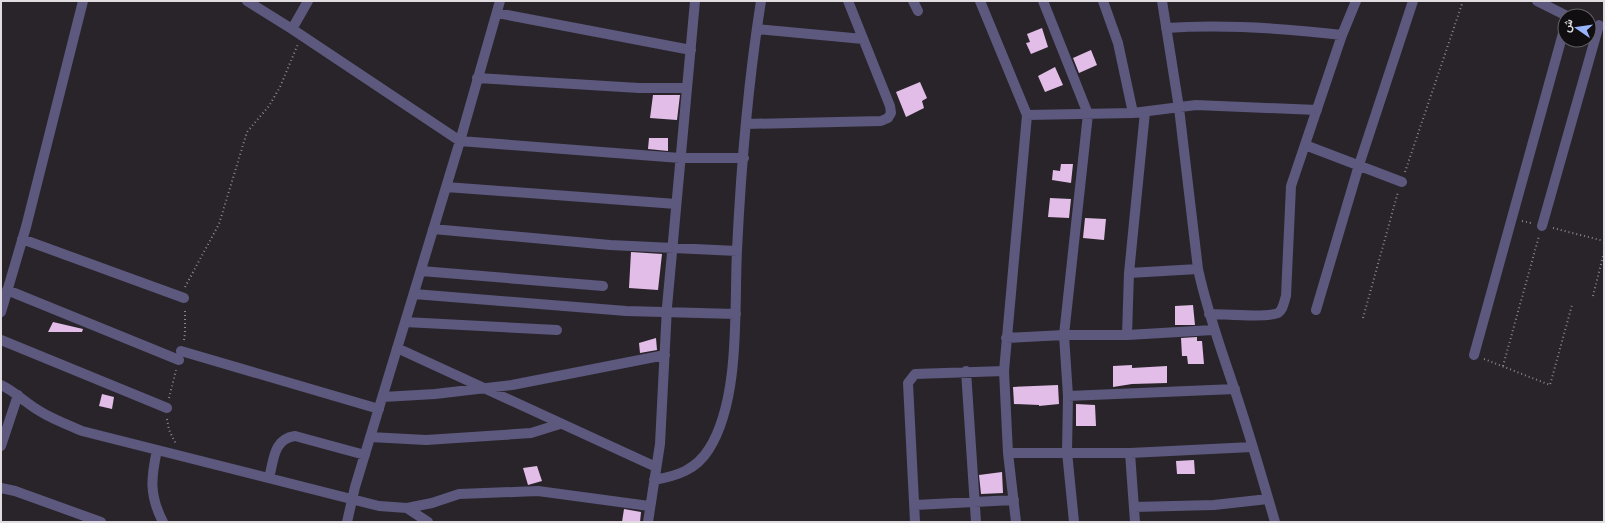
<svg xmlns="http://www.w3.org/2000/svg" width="1605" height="523" font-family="Karla,Vazirmatn,sans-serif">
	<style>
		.building { fill: #e1bde7 }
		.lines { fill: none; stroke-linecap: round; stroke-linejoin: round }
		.path { stroke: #8a868b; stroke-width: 2; stroke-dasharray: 1 3; stroke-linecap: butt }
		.minor { stroke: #5d587d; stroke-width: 10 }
	</style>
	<rect width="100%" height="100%" fill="#29242a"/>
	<path class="building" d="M1042 28 1048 47 1031 54 1026 43 1030 42 1027 34Z
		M1091 50 1097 65 1079 73 1073 58Z
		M1055 67 1063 85 1045 92 1038 76Z
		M920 82 927 98 922 101 924 108 906 117 896 92Z
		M653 95H680L677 120 650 118Z
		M649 138H668V151L648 149Z
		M1061 164H1073L1071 183 1052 180 1053 170 1060 171Z
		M1050 198 1071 199 1069 218 1048 217Z
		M1085 218 1106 219 1104 240 1083 238Z
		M631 252 662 254 658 290 629 288Z
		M1193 305 1195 325H1175V306Z
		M53 322 83 329 82 332H48Z
		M1197 337V341H1202L1204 364H1188L1187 356H1182L1181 338Z
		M656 338 657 350 640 353 639 343Z
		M1132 365V368L1167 366V383L1132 384 1113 387V366Z
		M1058 385 1059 404 1039 406V405L1014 404 1013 387Z
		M102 394 114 397 112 409 99 406Z
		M1076 404 1095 405 1096 426H1076Z
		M1194 460 1195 474H1177L1176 461Z
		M537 466 542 481 528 485 523 468Z
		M1002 472 1003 493 981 494 979 475Z
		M624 509 641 512 640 522H622Z"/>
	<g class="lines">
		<path class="path" d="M1405 172 1463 1
			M1522 221 1531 223
			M1553 228 1604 241
			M185 287 219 224 247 132 269 106 280 87 298 44
			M1593 296 1604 252
			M1363 318 1398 192
			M184 340 185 333V309
			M1484 359 1550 385 1572 305
			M1503 366 1539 236
			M169 398 176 370
			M167 419 169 430 176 444"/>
		<path class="minor" d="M247 1 292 29 460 141 680 158H744
			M913 1 918 11
			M980 1 1027 115 1004 371 1008 453 1016 522
			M1043 1 1088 114 1064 335 1068 396 1067 452 1074 522
			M1103 1 1118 43 1133 113
			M1162 1 1179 108 1198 269C1207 311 1221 349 1234 388 1249 432 1262 477 1275 522
			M1537 1 1567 16
			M497 13 691 50
			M1166 28C1225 24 1283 28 1342 35
			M292 29 308 1
			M757 29 863 39
			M477 78 639 88H687
			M1027 115 1133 113 1196 105 1317 110
			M746 124 881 121 888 118 891 113 890 106 848 1
			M1305 145 1402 182
			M446 187 676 204
			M1542 226 1599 25
			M433 229 610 245 737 251
			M22 239 184 298
			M421 271 603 286
			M1129 273 1198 269
			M7 290 179 360
			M414 294 626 311 736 314
			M1316 310 1359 165 1413 1
			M1 312 26 227 83 1
			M1209 314C1223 314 1267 318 1278 313 1283 310 1284 302 1286 296L1291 186 1342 35 1356 1
			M405 322 557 330
			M1127 335 1129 273 1145 112
			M1006 338 1064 335H1127L1213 330
			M1 340 167 408
			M397 348 656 467
			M181 351 379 409
			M1474 355 1565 26
			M966 371 976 522
			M1 385C12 390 19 397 29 404 45 416 63 423 82 431L379 506 407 508 432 503 459 494 538 491 649 506
			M1068 396 1235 389
			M383 397 435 394 512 385 665 355
			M370 437 426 440 531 433 560 424
			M1 446 18 395
			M157 450C151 478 149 495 163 522
			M1008 453H1130L1252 447
			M1130 453 1135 522
			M269 478C274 460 273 439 295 436L365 455
			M654 480C677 476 696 470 709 449 741 398 734 308 737 250 741 167 748 83 761 1
			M1 488 15 491 101 522
			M915 505 1014 500
			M1134 507 1214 505 1268 499
			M407 508 428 522
			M347 522 355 487 460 141 500 1
			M648 522 660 444 667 307 695 1
			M915 522 908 383 915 374 1004 371"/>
	</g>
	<rect width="1605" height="523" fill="none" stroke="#e0dce0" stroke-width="4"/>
	<g transform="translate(1577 28) rotate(283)"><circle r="19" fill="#100e11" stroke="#636064"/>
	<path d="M0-3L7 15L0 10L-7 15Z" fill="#97b6fd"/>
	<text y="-6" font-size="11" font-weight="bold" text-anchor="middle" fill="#e0dce0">ش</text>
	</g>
</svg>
